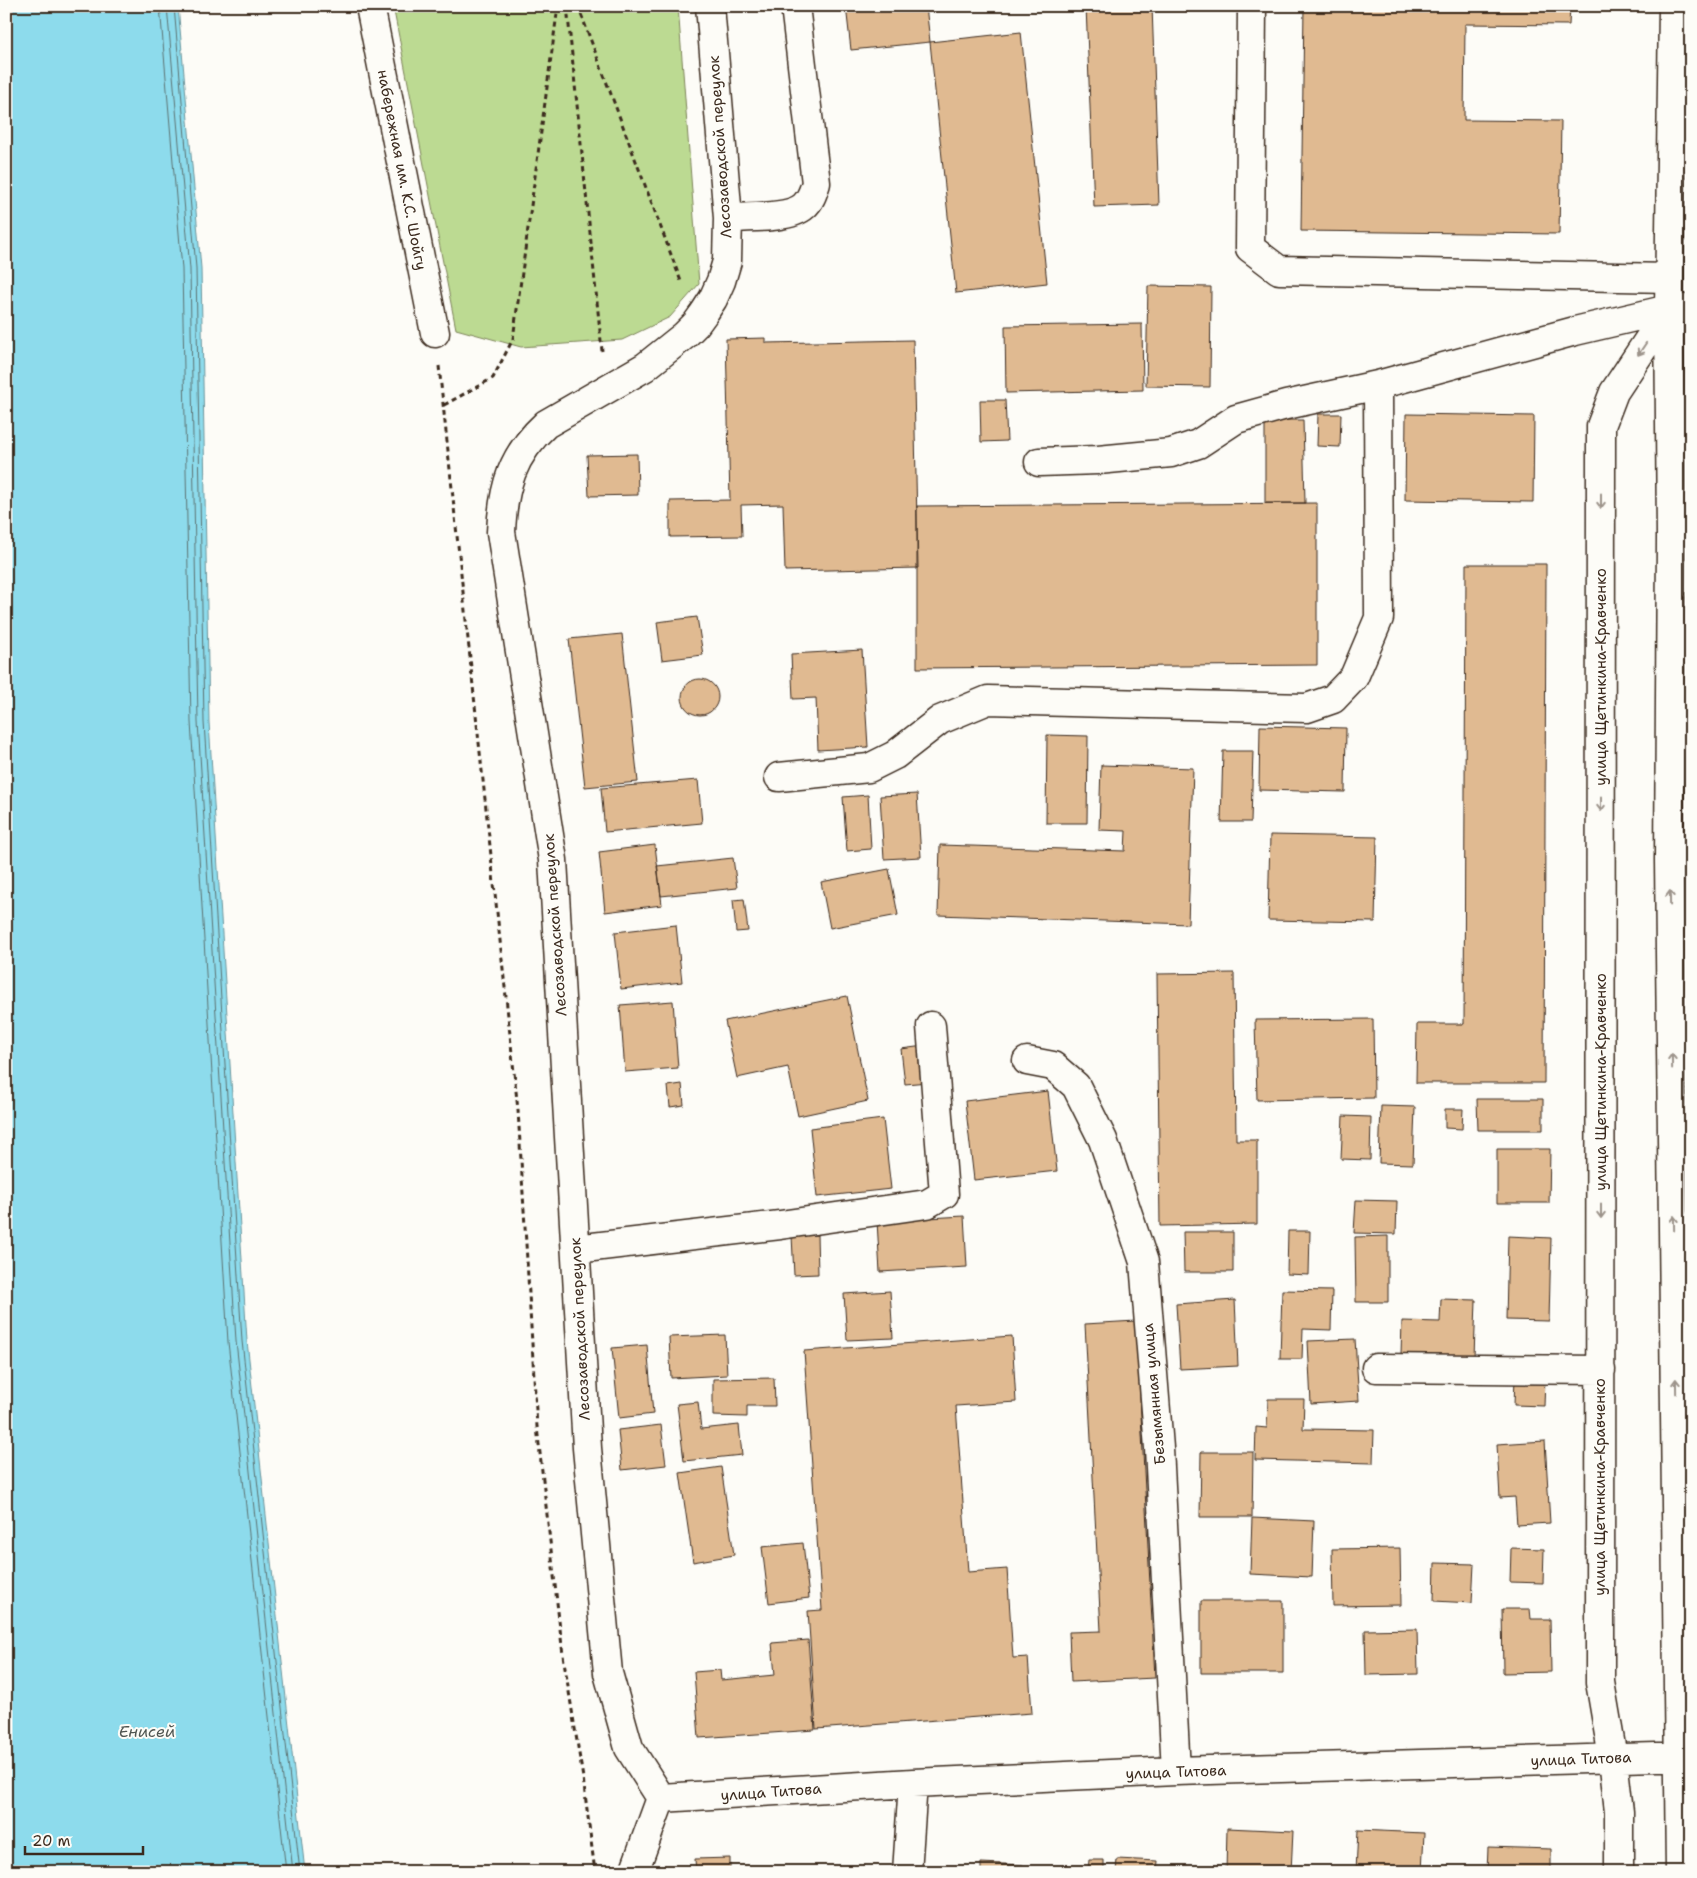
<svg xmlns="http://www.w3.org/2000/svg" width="1697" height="1878" font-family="'Shantell Sans',sans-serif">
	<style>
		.green { fill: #bcda92; stroke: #7c8258 }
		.water { fill: #8ddbec; stroke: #6c949a }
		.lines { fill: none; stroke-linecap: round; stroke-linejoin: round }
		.shore { stroke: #5c7170; stroke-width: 1 }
		.building { fill: #e0ba91; stroke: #3b2a1e }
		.minor-casing { stroke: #3b2a1e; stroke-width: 31 }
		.path { stroke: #3b2a1e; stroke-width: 3; stroke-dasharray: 5 4; stroke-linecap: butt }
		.minor { stroke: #fdfcf7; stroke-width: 28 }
		.oneway { stroke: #9c938a }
		.labels { text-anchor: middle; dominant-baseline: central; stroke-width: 4; stroke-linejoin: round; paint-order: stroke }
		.street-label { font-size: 15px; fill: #3b2a1e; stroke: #fdfcf7 }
		.water-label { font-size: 16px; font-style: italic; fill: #505652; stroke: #fdfcf7 }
	</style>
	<rect width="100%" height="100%" fill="#fdfcf7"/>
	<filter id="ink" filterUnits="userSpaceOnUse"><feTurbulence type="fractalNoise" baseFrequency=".02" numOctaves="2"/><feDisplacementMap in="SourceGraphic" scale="10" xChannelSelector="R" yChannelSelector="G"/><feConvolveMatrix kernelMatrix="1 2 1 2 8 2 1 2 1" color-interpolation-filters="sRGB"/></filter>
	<g filter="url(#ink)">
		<path class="green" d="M393 6H678L699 284 670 317 622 340 521 347 456 329Z"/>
		<path class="water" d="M6 6H178L201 268 209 722 247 1341 305 1872H6Z"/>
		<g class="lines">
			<path class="shore" d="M160 6 182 269 191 722 228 1342 286 1872
				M167 6 190 269 198 722 236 1341 293 1872
				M174 6 196 268 204 722 242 1341 300 1872"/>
		</g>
		<path class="building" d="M846 6H926L930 42 851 50Z
			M1086 6H1152L1159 205 1094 207Z
			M1304 6H1570L1569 25 1465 24 1464 120 1561 121 1559 234 1301 231Z
			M1021 32 1047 283 956 293 930 42Z
			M1148 286 1211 287 1210 387 1146 386Z
			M1142 324 1143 390 1006 393 1005 326Z
			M766 338V343L913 340 918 568 785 571 783 504 741 505 742 536 670 537V501L730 500 726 339Z
			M980 400H1005L1007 441 981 442Z
			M1318 414H1341L1340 447 1317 446Z
			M1406 414 1534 416 1533 502 1405 500Z
			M1265 420H1303L1305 503H1265Z
			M637 454 638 495 589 496 587 455Z
			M1317 503V665L917 668V506Z
			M1466 564H1546L1544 1083H1416L1417 1024H1464Z
			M697 617 703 655 662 660 657 622Z
			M622 634 638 782 585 787 569 639Z
			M862 650 868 747 818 750 816 698 793 699 791 654Z
			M682 697a18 18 0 1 1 36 0a18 18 0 1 1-36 0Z
			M1260 726 1346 728 1345 792 1259 790Z
			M1047 735 1088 736 1087 823H1046Z
			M1223 751H1253L1251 822H1221Z
			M1101 765 1193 768 1188 924 938 915 940 845 1125 851 1126 831 1099 830Z
			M698 780 702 823 605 832 601 788Z
			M917 794 921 857 884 859 880 796Z
			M868 795 871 849 847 851 843 797Z
			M1270 835 1377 837 1375 922 1268 920Z
			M655 845 662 905 605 912 599 852Z
			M733 858 737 888 661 896 657 866Z
			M889 869 898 915 830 928 821 882Z
			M744 899 748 931 736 932 733 900Z
			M676 925 682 982 621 989 615 932Z
			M1234 973 1236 1140H1257V1224L1160 1226 1157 974Z
			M847 996 868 1101 798 1116 788 1067 737 1078 725 1021Z
			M673 1001 678 1068 625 1072 620 1005Z
			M1373 1019 1374 1098 1257 1100 1255 1020Z
			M924 1046 928 1082 905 1084 901 1049Z
			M682 1084 684 1105 670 1107 668 1086Z
			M1048 1091 1057 1171 974 1180 965 1101Z
			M1477 1099H1543V1130H1478Z
			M1381 1106 1415 1107 1413 1164 1379 1163Z
			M1445 1109H1463L1462 1129 1445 1128Z
			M1343 1116 1371 1117 1370 1160 1341 1159Z
			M883 1119 891 1189 817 1197 810 1128Z
			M1497 1149H1550L1549 1203H1497Z
			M1356 1200 1397 1201 1396 1234 1354 1233Z
			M964 1216 967 1267 880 1272 877 1221Z
			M1288 1231H1310L1309 1275 1287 1274Z
			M1183 1232H1233V1272H1184Z
			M817 1235 818 1274 794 1275 792 1236Z
			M1388 1236V1302H1356L1355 1237Z
			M1508 1236 1551 1238 1549 1321 1506 1320Z
			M1282 1290 1332 1291 1331 1330 1303 1329 1302 1359H1280Z
			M890 1291 893 1338 847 1340 844 1294Z
			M1441 1299 1476 1300 1474 1357 1401 1354 1402 1321 1440 1322Z
			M1235 1300 1238 1366 1180 1369 1176 1304Z
			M1136 1321 1155 1678 1071 1682 1069 1632 1101 1631 1085 1324Z
			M725 1335 727 1375 671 1378 669 1337Z
			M1012 1336 1016 1402 956 1406 968 1572 1007 1569 1013 1658 1028 1657 1032 1713 816 1729 808 1611 822 1610 804 1351Z
			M1355 1339 1359 1401 1311 1404 1308 1341Z
			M647 1345 653 1414 619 1418 612 1348Z
			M1515 1377 1545 1378 1544 1406 1514 1405Z
			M774 1378 775 1406H747V1417L713 1416V1379Z
			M1268 1399H1304L1303 1429 1374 1430 1373 1463 1255 1460 1256 1427 1267 1428Z
			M698 1402 701 1429 739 1425 742 1455 684 1461 677 1404Z
			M661 1425 666 1465 622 1470 618 1430Z
			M1545 1441 1550 1523 1517 1525 1515 1497 1500 1498 1497 1444Z
			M1201 1452H1253L1252 1517H1200Z
			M721 1467 734 1555 693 1562 680 1473Z
			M1252 1518 1314 1521 1312 1577 1250 1574Z
			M803 1543 809 1598 769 1603 762 1547Z
			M1400 1548 1401 1605 1333 1606 1332 1549Z
			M1511 1548 1544 1549 1543 1583 1510 1582Z
			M1435 1563 1474 1564 1472 1603 1434 1601Z
			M1201 1601H1283V1673H1201Z
			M1502 1609H1530L1531 1619H1550L1551 1672 1503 1673Z
			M1417 1629 1418 1674 1366 1675 1365 1630Z
			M808 1640 815 1730 699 1738 694 1672 720 1670 721 1680 775 1675 772 1643Z
			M1227 1828 1293 1831 1291 1872H1226Z
			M1358 1830 1424 1833 1422 1872H1356Z
			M1488 1847 1551 1849V1872H1487Z
			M730 1858V1872H696L695 1859Z
			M1117 1859 1158 1861 1157 1872H1116Z
			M1089 1860H1104V1872H1088Z
			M981 1863 1023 1865V1872H981Z"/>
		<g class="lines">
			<defs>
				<path id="minor" d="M370 6 435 333
					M1252 6 1250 248 1279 270 1669 278
					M1673 6 1669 309 1671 537 1669 860 1680 1872
					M728 218C747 217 790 219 804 206 811 200 813 192 816 183L795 6
					M1039 462 1098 460 1171 453 1198 444 1236 419 1286 405 1378 385
					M779 777 869 768 895 755 940 720 988 700 1307 708 1333 699 1354 677 1379 618 1378 385 1575 331 1669 309H1691
					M1027 1061 1053 1066 1076 1086 1103 1140 1144 1262 1159 1448 1176 1771
					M576 1249 780 1225 927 1204 944 1194 931 1026
					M1376 1368 1601 1370
					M661 1798 629 1748 608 1673 587 1448 553 860 501 532C503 487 512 455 546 424L645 367 685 335 696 324 704 313 713 299 721 281 727 261 728 218 710 6
					M661 1798 913 1783 1176 1771 1691 1756
					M634 1872 661 1798
					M907 1872 913 1783
					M1619 1872V1812L1613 1758 1600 1682 1601 426 1614 392 1669 309"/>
			</defs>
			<use href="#minor" class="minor-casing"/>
			<path class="path" d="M567 6 602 351
				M578 6 682 284
				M439 366 518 1110 537 1427 563 1655 583 1778 595 1872
				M444 405 493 378 513 339 558 6"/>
			<use href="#minor" class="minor"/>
		</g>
		<defs><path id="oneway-shaft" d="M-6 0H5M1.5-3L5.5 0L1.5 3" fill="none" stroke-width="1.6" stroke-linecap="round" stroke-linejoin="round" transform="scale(1.25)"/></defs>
		<g class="oneway">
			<use href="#oneway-shaft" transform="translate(1642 349) rotate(124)"/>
			<use href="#oneway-shaft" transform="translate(1601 501) rotate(90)"/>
			<use href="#oneway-shaft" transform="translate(1601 804) rotate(90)"/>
			<use href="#oneway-shaft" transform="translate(1670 898) rotate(-91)"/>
			<use href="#oneway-shaft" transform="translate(1672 1061) rotate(-91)"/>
			<use href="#oneway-shaft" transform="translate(1601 1211) rotate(90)"/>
			<use href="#oneway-shaft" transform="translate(1674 1223) rotate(-91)"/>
			<use href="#oneway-shaft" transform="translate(1676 1386) rotate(-91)"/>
		</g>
	</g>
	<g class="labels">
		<g class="street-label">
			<text transform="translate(720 147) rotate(-94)">Лесозаводской переулок</text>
			<text transform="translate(402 170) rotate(79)">набережная им. К.С. Шойгу</text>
			<text transform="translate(1601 677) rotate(-90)">улица Щетинкина-Кравченко</text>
			<text transform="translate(555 925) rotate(-94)">Лесозаводской переулок</text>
			<text transform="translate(1601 1082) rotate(-90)">улица Щетинкина-Кравченко</text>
			<text transform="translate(580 1329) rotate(-93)">Лесозаводской переулок</text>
			<text transform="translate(1154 1394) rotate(-95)">Безымянная улица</text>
			<text transform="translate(1600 1487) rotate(-90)">улица Щетинкина-Кравченко</text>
			<text transform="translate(1581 1759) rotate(-2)">улица Титова</text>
			<text transform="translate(1176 1772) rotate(-2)">улица Титова</text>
			<text transform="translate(771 1792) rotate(-4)">улица Титова</text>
		</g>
		<g class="water-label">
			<text x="147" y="1731">Енисей</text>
		</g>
	</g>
	<rect width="1697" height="1878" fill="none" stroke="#fdfcf7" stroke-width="25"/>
	<rect x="12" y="12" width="1672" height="1853" fill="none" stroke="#3b2a1e" stroke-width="2" filter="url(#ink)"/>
	<path d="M25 1846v8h118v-8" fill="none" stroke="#3b2a1e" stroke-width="2.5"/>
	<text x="32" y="1846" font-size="15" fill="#3b2a1e" stroke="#fdfcf7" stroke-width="4" paint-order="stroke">20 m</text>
</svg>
